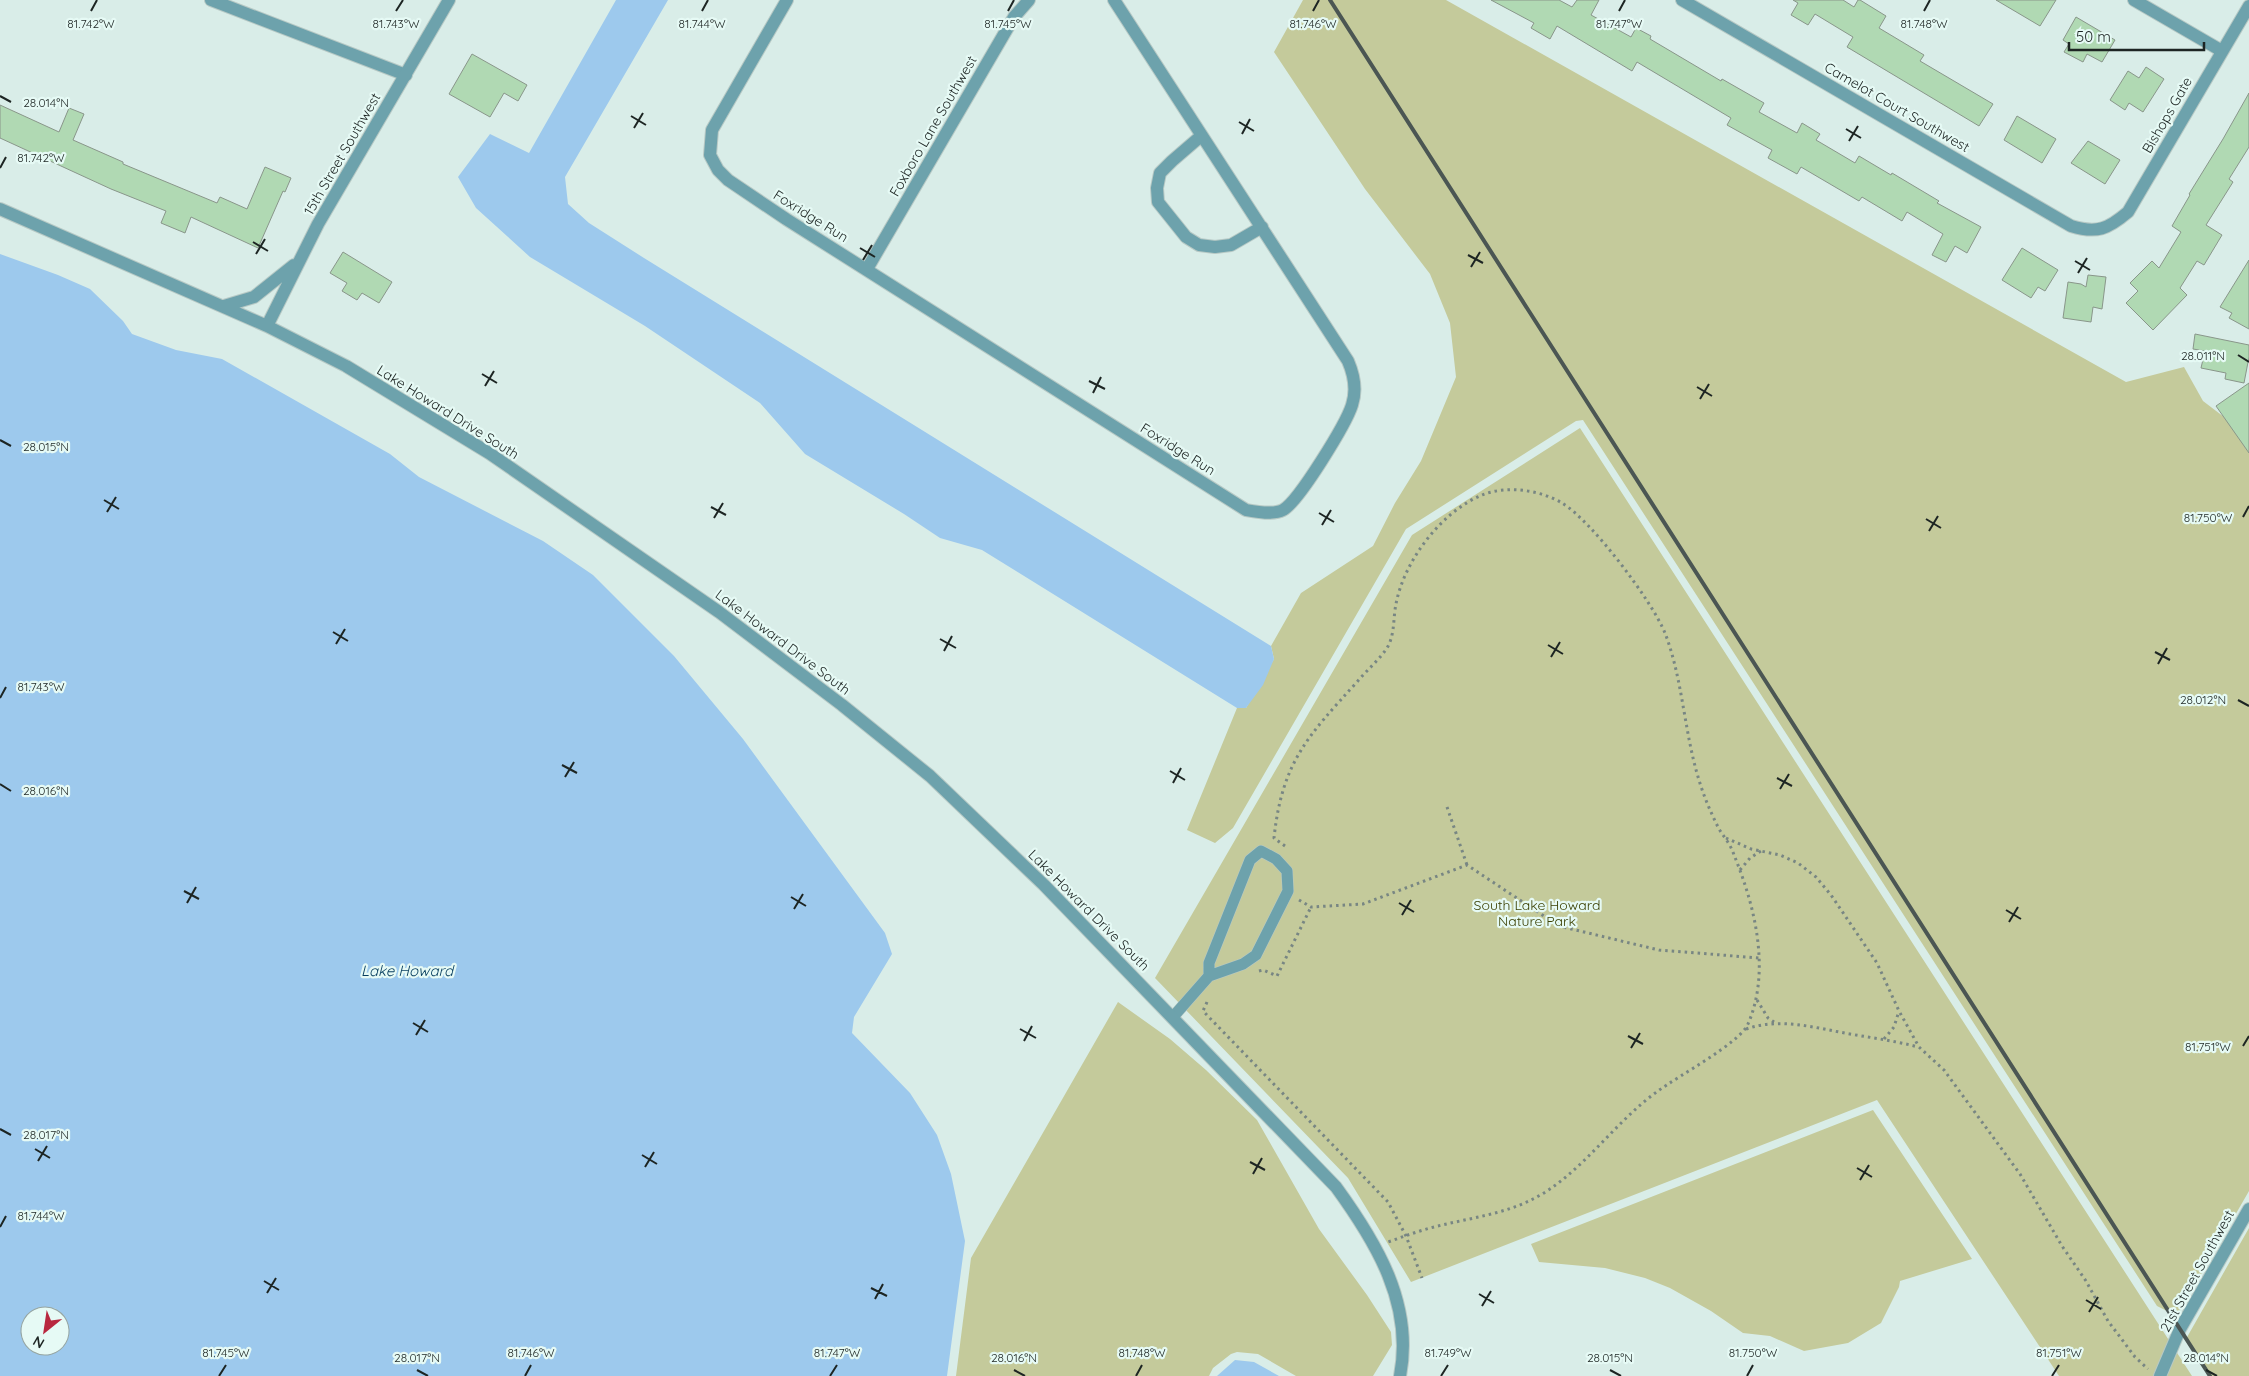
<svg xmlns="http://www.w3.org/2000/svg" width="2249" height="1376" font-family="Quicksand,sans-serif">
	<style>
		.green { fill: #c4ca9b }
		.water { fill: #9dc9ed; fill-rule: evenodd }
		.building { fill: #b0d9b3; stroke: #89968a }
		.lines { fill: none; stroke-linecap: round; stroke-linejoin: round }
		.service-casing { stroke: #b7c9c5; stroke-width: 12 }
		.minor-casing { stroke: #b7c9c5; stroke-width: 14 }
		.tertiary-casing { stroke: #b7c9c5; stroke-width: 14 }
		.path { stroke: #788683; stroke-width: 3; stroke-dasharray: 2.5 4; stroke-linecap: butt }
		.service { stroke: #6da2ac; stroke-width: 11 }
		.minor { stroke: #6da2ac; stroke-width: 12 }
		.tertiary { stroke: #6da2ac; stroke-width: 12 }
		.rail { stroke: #4b5653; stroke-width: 4 }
		.ticks { fill: none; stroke: #1d2523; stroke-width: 2 }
		.labels { text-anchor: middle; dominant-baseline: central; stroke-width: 4.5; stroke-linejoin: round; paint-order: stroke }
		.street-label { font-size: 14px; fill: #1d2523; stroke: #e6faf5 }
		.park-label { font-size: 14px; fill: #3b4002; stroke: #e6faf5 }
		.water-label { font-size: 15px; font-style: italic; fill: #073d5e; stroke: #e6faf5 }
		.ticks-label { font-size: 12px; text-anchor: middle; fill: #1d2523; stroke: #e6faf5; stroke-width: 4.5; stroke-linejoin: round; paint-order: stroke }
	</style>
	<rect width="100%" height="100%" fill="#d9ede8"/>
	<path class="green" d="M1303 0H1446L2126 382 2184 367 2203 401 2249 436V1191L2174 1321 2167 1311 2157 1306 1583 420 1576 421 1406 529 1233 828 1215 843 1187 830 1237 708H1246L1274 659 1271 646 1301 593 1373 546 1395 503 1421 461 1456 377 1450 323 1430 274 1365 189 1274 52Z
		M1580 428 2192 1376H2059L1877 1100 1411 1282 1348 1178 1155 978 1412 535Z
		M1118 1002 1170 1039 1206 1070 1257 1120 1319 1229 1367 1295 1391 1332 1392 1345 1373 1376H1296L1258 1354 1237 1352 1231 1354 1213 1368 1209 1376H956L971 1258Z
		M1873 1110 1972 1259 1900 1281 1899 1287 1881 1323 1848 1343 1804 1351 1770 1336 1743 1333 1711 1311 1670 1288 1645 1278 1605 1268 1539 1262 1531 1244Z
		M2249 1228V1376H2211L2186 1339Z"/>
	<path class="water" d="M616 0H668L565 177 568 204 589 223 644 258 1271 646 1274 659 1263 685 1246 708H1237L982 550 940 538 904 514 805 454 760 403 645 326 530 257 476 208 458 177 490 134 529 153Z
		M0 254 58 275 90 289 123 321 132 334 176 350 222 359 390 454 419 477 543 541 593 575 674 656 743 739 885 933 892 954 854 1017 852 1033 910 1093 937 1135 951 1174 965 1241 947 1376H0ZM30 1316H60V1346H30Z
		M1235 1360 1254 1362 1279 1376H1217Z"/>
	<path class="building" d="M1491 0H1559L1572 7 1577 0H1599L1591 15 1631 37 1636 28 1651 36 1650 39 1721 81 1722 79 1764 103 1759 112 1797 133 1802 123 1820 134 1816 140 1855 163 1859 156 1891 175 1892 173 1939 201 1937 203 1981 227 1967 253 1955 246 1946 262 1932 255 1943 234 1907 212 1902 221 1862 197 1859 201 1801 167 1797 174 1768 158 1772 150 1727 125 1731 118 1637 62 1632 71 1557 26 1550 39 1531 28 1534 23Z
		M1793 0H1843L1854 7 1858 0H1860L1886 16 1879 28 1924 55 1920 61 1993 104 1979 126 1847 47 1853 37 1815 14 1808 25 1791 15 1798 3Z
		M1996 0H2056L2040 26Z
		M2076 17 2115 40 2102 62 2087 54 2083 62 2064 52 2069 44 2063 40Z
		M472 54 527 85 518 101 504 93 490 117 449 94Z
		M2146 67 2164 79 2143 112 2129 103 2125 110 2110 100 2128 71 2139 78Z
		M2249 93V147L2229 179 2233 182 2206 225 2222 235 2204 265 2197 261 2180 288 2187 295 2153 330 2126 303 2138 291 2130 283 2152 261 2159 268 2181 232 2172 226 2190 195 2189 194 2223 139Z
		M0 105 59 132 69 108 84 114 73 140 123 162V164L217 203 220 197 247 209 265 167 291 178 285 192 283 191 258 248 191 217 185 233 161 223 166 211 111 189 0 138Z
		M2017 116 2056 139 2042 163 2004 140Z
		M2088 141 2120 160 2105 184 2071 163Z
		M2022 248 2058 270 2045 291 2038 287 2031 298 2002 280Z
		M343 252 392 282 379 303 362 293 357 300 342 291 347 283 330 273Z
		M2249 260V329L2229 318 2232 313 2220 307Z
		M2088 275 2106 277 2102 309 2093 307 2091 322 2063 318 2068 282 2081 284 2086 287Z
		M2195 334 2249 345V357L2244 383 2225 379 2226 373 2201 368 2205 351 2193 349Z
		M2249 383V453L2216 406Z"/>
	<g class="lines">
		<defs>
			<path id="service" d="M1173 1017 1209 976 1243 964 1256 955 1288 891 1287 871 1276 859 1261 851 1250 860 1209 963V976"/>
			<path id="minor" d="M211 0 406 75
				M787 0 712 130 710 155 718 170 728 180 786 219 1246 510C1257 512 1273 515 1283 510 1299 501 1346 424 1352 405 1357 390 1354 375 1348 361L1114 0
				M1682 0 2071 226C2097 234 2108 229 2128 212L2249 6
				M2134 0 2222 51
				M1201 136 1172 161 1160 173 1157 188 1158 202 1186 237 1199 245 1215 247 1231 245 1262 227
				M867 269 1014 17 1029 0"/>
			<path id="tertiary" d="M0 209 267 326 346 366 489 453 719 612 842 705 930 776 1044 885 1336 1187C1376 1242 1414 1304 1400 1376
				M224 306 254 297 294 265
				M267 326 318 224 449 0
				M2160 1376 2180 1329 2249 1209"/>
		</defs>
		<use href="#service" class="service-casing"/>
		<use href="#minor" class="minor-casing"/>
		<use href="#tertiary" class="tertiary-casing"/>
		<path class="path" d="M1447 807 1467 865
			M1726 838 1751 849 1780 855 1798 863 1816 877 1831 895 1877 963 1899 1011 1919 1047 1944 1070 2020 1174 2062 1246 2086 1281 2108 1321 2135 1357 2148 1369
			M1285 846 1274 838C1282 762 1308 736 1357 682 1366 671 1379 660 1387 648 1395 635 1393 618 1396 604 1404 561 1441 512 1482 495 1507 485 1540 490 1562 503 1592 521 1652 601 1665 633 1683 680 1684 732 1699 780 1704 797 1711 813 1719 829 1724 837 1731 845 1734 855 1755 906 1771 971 1748 1024 1740 1043 1678 1076 1658 1091 1614 1122 1581 1175 1533 1199 1504 1214 1470 1218 1438 1226 1421 1230 1405 1236 1388 1242
			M1740 870 1750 858 1761 851
			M1299 900 1311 907 1363 904 1467 865 1559 926 1659 950 1759 958
			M1259 971 1263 970 1277 976 1311 907
			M1757 1000 1768 1018 1774 1022
			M1207 1002 1203 1011 1388 1202 1406 1236 1422 1278
			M1746 1029C1781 1017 1815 1028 1850 1034 1873 1038 1896 1041 1918 1047
			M1884 1039 1894 1027 1899 1011"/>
		<use href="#service" class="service"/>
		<use href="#minor" class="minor"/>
		<use href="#tertiary" class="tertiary"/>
		<path class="rail" d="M1330 0 2210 1376"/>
	</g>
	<path class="ticks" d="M91 11 97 0M396 11 403 0M702 11 708 0M1008 11 1014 0M1313 11 1319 0M1619 11 1625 0M1924 11 1930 0M0 96 11 102M631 116 646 125M1239 122 1254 131M634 128 643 113M1846 129 1861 138M1242 134 1250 119M1849 141 1858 126M0 168 6 157M253 242 268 251M860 248 875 257M256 254 265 239M1468 255 1483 263M863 260 872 245M2075 261 2090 270M1471 267 1480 252M2078 273 2087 258M2238 355 2249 362M482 374 497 383M1089 381 1105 389M485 386 494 371M1697 387 1712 396M1093 393 1101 377M1700 399 1709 384M0 440 11 446M104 500 119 509M711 507 726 515M107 512 116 497M1319 513 1334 522M2243 517 2249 506M714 518 723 503M1926 519 1941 528M1322 525 1331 510M1929 531 1938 516M333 632 348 641M940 639 956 648M336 644 345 629M1548 645 1563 654M944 651 952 636M2155 652 2170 660M1551 657 1560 642M2158 664 2167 648M0 698 6 687M2238 700 2249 706M562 765 577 773M1170 771 1185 780M565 777 574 762M1777 778 1792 786M1173 783 1181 768M0 784 11 791M1780 789 1789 774M184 891 199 899M791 897 806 906M187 903 196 887M1399 903 1414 912M794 909 803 894M2006 910 2021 919M1402 915 1411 900M2009 922 2018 907M413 1023 428 1032M1020 1029 1036 1038M416 1035 425 1020M1628 1036 1643 1044M1024 1041 1032 1026M2243 1046 2249 1036M1631 1048 1640 1033M0 1129 11 1135M35 1149 50 1158M642 1155 657 1164M38 1161 47 1146M1250 1162 1265 1170M645 1167 654 1152M1857 1168 1872 1177M1253 1174 1262 1158M1860 1180 1869 1165M0 1227 6 1216M264 1281 279 1290M871 1288 887 1296M267 1293 276 1278M1479 1294 1494 1303M875 1299 883 1284M2086 1300 2101 1309M1482 1306 1491 1291M2089 1312 2098 1297M417 1370 428 1376M1014 1370 1025 1376M1610 1370 1621 1376M2206 1370 2217 1376M219 1376 226 1365M525 1376 531 1365M830 1376 837 1365M1136 1376 1142 1365M1441 1376 1448 1365M1747 1376 1753 1365M2052 1376 2059 1365"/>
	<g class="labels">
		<g class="street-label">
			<text transform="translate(1897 107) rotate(30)">Camelot Court Southwest</text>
			<text transform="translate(2167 115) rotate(-60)">Bishops Gate</text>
			<text transform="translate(933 126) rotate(-60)">Foxboro Lane Southwest</text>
			<text transform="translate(342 154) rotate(-60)">15th Street Southwest</text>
			<text transform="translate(811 216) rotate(32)">Foxridge Run</text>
			<text transform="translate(448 412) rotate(32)">Lake Howard Drive South</text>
			<text transform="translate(1178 449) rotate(32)">Foxridge Run</text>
			<text transform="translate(783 642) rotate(37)">Lake Howard Drive South</text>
			<text transform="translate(1089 910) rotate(45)">Lake Howard Drive South</text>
			<text transform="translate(2197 1271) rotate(-61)">21st Street Southwest</text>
		</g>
		<g class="park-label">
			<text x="1537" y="905">South Lake Howard<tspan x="1537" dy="16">Nature Park</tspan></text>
		</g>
		<g class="water-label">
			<text x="407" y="970">Lake Howard</text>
		</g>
	</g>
	<g class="ticks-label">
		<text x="91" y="28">81.742°W</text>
		<text x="396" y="28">81.743°W</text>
		<text x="702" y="28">81.744°W</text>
		<text x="1008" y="28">81.745°W</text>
		<text x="1313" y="28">81.746°W</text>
		<text x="1619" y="28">81.747°W</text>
		<text x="1924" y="28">81.748°W</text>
		<text x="46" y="107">28.014°N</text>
		<text x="41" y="162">81.742°W</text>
		<text x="2203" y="360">28.011°N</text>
		<text x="46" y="451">28.015°N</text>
		<text x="2208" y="522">81.750°W</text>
		<text x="41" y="691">81.743°W</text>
		<text x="2203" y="704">28.012°N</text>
		<text x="46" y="795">28.016°N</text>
		<text x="2208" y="1051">81.751°W</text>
		<text x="46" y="1139">28.017°N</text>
		<text x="41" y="1220">81.744°W</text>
		<text x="226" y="1357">81.745°W</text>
		<text x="531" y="1357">81.746°W</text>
		<text x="837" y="1357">81.747°W</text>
		<text x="1142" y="1357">81.748°W</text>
		<text x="1448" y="1357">81.749°W</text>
		<text x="1753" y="1357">81.750°W</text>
		<text x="2059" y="1357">81.751°W</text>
		<text x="417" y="1362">28.017°N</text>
		<text x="1014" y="1362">28.016°N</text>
		<text x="1610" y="1362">28.015°N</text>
		<text x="2206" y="1362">28.014°N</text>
	</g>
	<g transform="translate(45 1331) rotate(210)"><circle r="24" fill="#e6faf5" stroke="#96a5a1"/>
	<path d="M0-4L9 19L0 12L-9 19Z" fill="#b8273f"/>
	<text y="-8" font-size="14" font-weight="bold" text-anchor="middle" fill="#1d2523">N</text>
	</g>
	<path d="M2069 42v8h135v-8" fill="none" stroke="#1d2523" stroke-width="2.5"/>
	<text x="2076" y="42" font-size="15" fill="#1d2523" stroke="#e6faf5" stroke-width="4" paint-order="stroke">50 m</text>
</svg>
